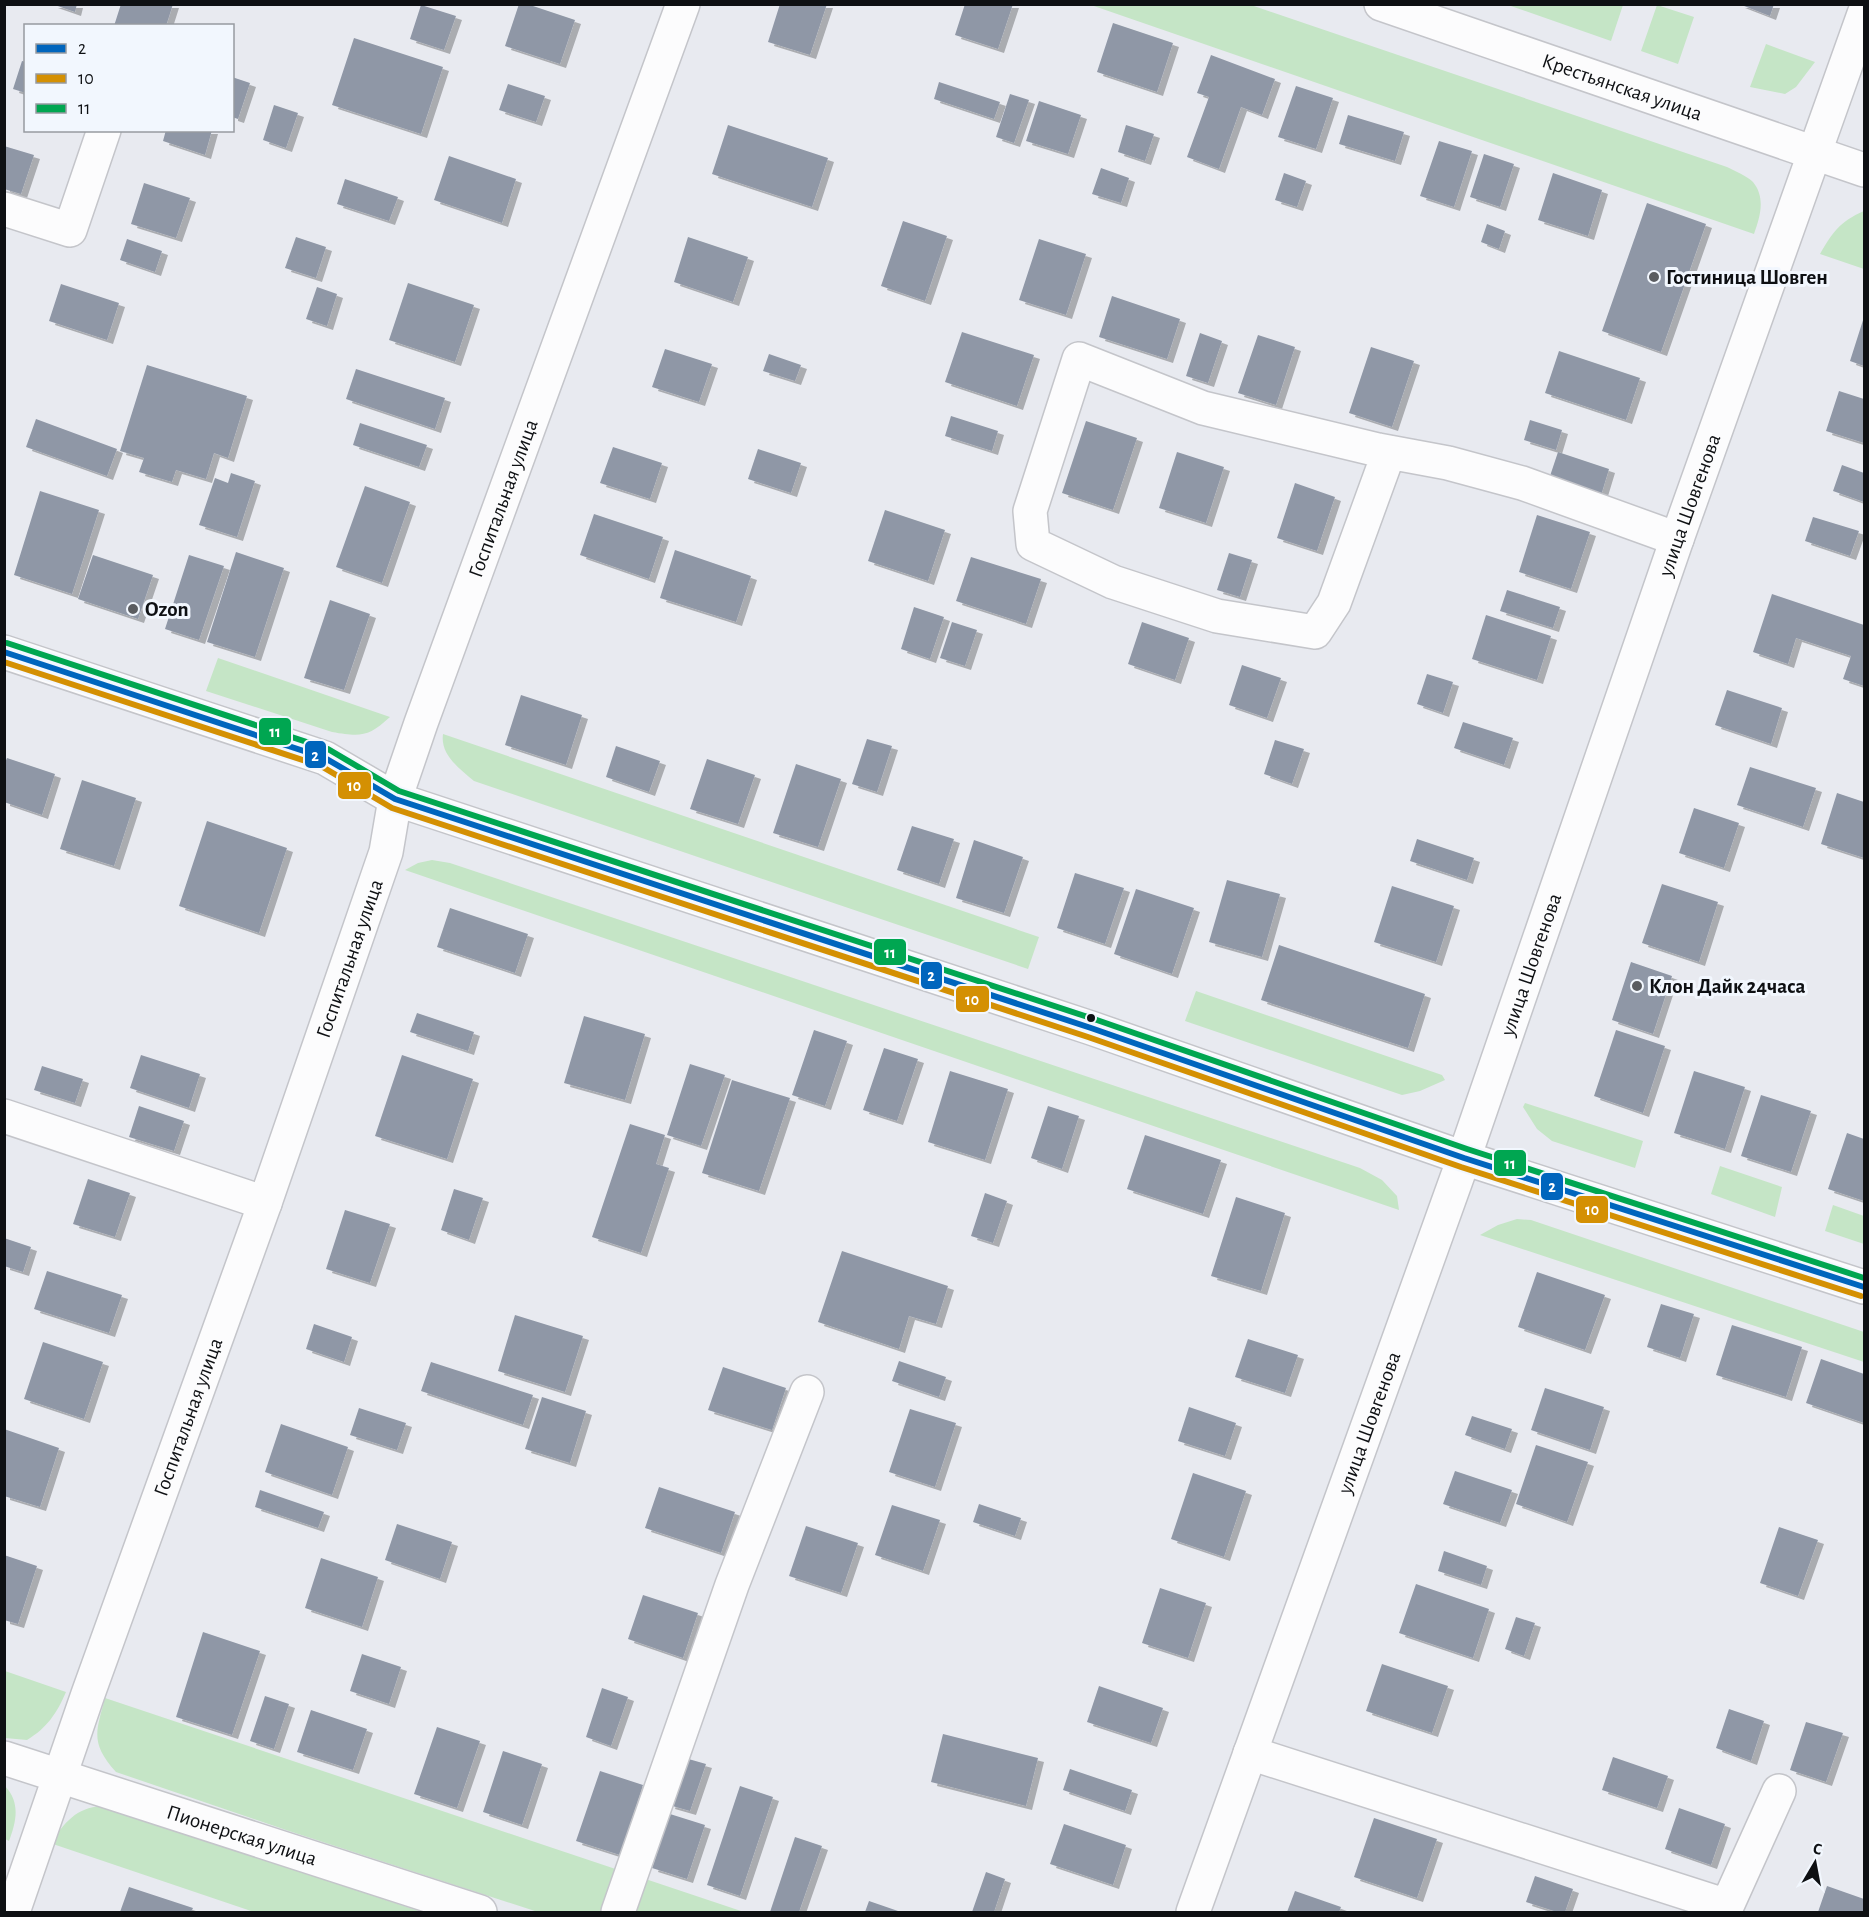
<svg xmlns="http://www.w3.org/2000/svg" width="1869" height="1917" font-family="'Alegreya Sans',sans-serif">
	<style>
		.green { fill: #c5e5c6 }
		.building { fill: #8f97a6; filter: url(#shadow) }
		.lines { fill: none; stroke-linecap: round; stroke-linejoin: round }
		.minor-casing { stroke: #c4c5ca; stroke-width: 36 }
		.major-casing { stroke: #c4c5ca; stroke-width: 36 }
		.minor { stroke: #fcfcfd; stroke-width: 33 }
		.major { stroke: #fcfcfd; stroke-width: 33 }
		.bus-1-casing { stroke: #f2f7fe; stroke-width: 10 }
		.bus-2-casing { stroke: #f2f7fe; stroke-width: 10 }
		.bus-3-casing { stroke: #f2f7fe; stroke-width: 10 }
		.bus-1 { stroke: #0065bd; stroke-width: 6 }
		.bus-2 { stroke: #d49003; stroke-width: 6 }
		.bus-3 { stroke: #00a651; stroke-width: 6 }
		.poi-dot { fill: #5a5c60; stroke: #f2f7fe; stroke-width: 2 }
		.bus-dot { fill: #0e1013; stroke: #f2f7fe; stroke-width: 2 }
		.labels { text-anchor: middle; dominant-baseline: central; stroke-width: 6; stroke-linejoin: round; paint-order: stroke }
		.street-label { font-size: 21px; fill: #0e1013; stroke: #f2f7fe }
		.poi-label { font-size: 21px; font-weight: bold; fill: #0e1013; stroke: #f2f7fe; text-anchor: start }
		.line-badge { stroke: #f2f7fe; stroke-width: 2 }
		.badge-label { font-size: 16px; text-anchor: middle; font-weight: bold; fill: #fff }
	</style>
	<defs>
		<filter id="shadow"><feDropShadow dx="6" dy="4" stdDeviation="0" flood-color="#0004"/></filter>
	</defs>
	<rect width="100%" height="100%" fill="#e8eaf0"/>
	<path class="green" d="M1091 5H1251L1727 167C1735 171 1747 176 1753 182 1766 198 1760 217 1754 234Z
		M1508 5H1623L1611 41Z
		M1657 5 1694 17 1678 64 1641 51Z
		M1766 44 1815 62 1796 87 1785 94 1750 87Z
		M1864 211V269L1820 254C1833 232 1839 222 1864 211Z
		M218 658 390 717C368 737 361 737 332 732L206 691Z
		M443 734 1039 937 1028 969 474 781C460 769 440 755 443 734Z
		M432 860 450 863 1360 1168 1382 1180 1397 1196 1399 1210 405 870 418 863Z
		M1196 991 1442 1075 1445 1080 1420 1091 1402 1095 1185 1021Z
		M1525 1103 1643 1141 1635 1168 1552 1141 1537 1129 1523 1107Z
		M1720 1166 1782 1187 1775 1217 1711 1194Z
		M1833 1205 1864 1216V1244L1825 1231Z
		M1517 1219 1531 1220 1864 1332V1362L1480 1235 1498 1225Z
		M5 1671 66 1692C57 1713 47 1728 27 1740L5 1738Z
		M105 1698 744 1912H538L286 1830 116 1772C90 1743 96 1732 105 1698Z
		M5 1786C21 1803 16 1822 9 1841L5 1839Z
		M102 1806 422 1912H254L50 1843C66 1822 75 1808 102 1806Z"/>
	<path class="building" d="M52 4H77L75 12Z
		M121 4H173L166 26H114Z
		M519 4H527L575 20 560 64 505 46Z
		M780 4H827L810 55 768 42Z
		M965 4H1013L998 49 955 35Z
		M1739 4H1774L1770 16Z
		M421 5 456 16 444 50 410 39Z
		M1113 23 1173 43 1157 92 1097 72Z
		M354 38 443 67 421 134 332 105Z
		M1211 55 1275 79 1262 115 1241 107 1219 169 1187 157 1209 97 1197 93Z
		M22 61 26 62V93L13 89Z
		M232 77 250 83 238 119 232 117Z
		M939 82 1000 102 994 119 934 99Z
		M508 84 545 96 536 122 499 110Z
		M1296 86 1333 98 1316 149 1278 137Z
		M1010 94 1029 100 1014 143 996 137Z
		M1039 101 1081 115 1068 154 1026 141Z
		M274 105 298 113 286 148 263 140Z
		M1348 115 1404 132 1395 161 1339 144Z
		M728 125 828 158 812 207 712 174Z
		M1126 125 1154 134 1145 161 1118 152Z
		M166 130H212L205 155 163 141Z
		M1439 141 1472 151 1454 207 1420 196Z
		M4 146 34 155 21 194 4 189Z
		M1484 154 1514 164 1500 207 1470 197Z
		M449 156 516 179 502 223 434 200Z
		M1101 168 1129 178 1121 203 1092 194Z
		M1284 173 1306 181 1297 207 1275 200Z
		M1553 173 1602 190 1588 236 1538 220Z
		M345 179 398 197 389 221 337 204Z
		M144 183 190 198 176 238 131 224Z
		M1647 203 1706 224 1661 352 1602 331Z
		M903 221 947 236 925 301 881 286Z
		M1487 224 1505 231 1499 249 1481 242Z
		M296 237 326 247 316 278 285 268Z
		M688 237 748 257 733 302 674 282Z
		M127 239 162 251 155 272 120 260Z
		M1039 239 1086 254 1066 315 1019 300Z
		M408 283 474 305 455 362 389 340Z
		M61 284 119 303 107 340 49 321Z
		M317 287 337 294 327 326 306 319Z
		M1112 296 1180 319 1167 359 1099 337Z
		M1864 317V366L1850 361Z
		M962 332 1034 355 1017 406 945 382Z
		M1200 333 1222 341 1208 383 1186 376Z
		M1258 335 1295 347 1276 405 1238 393Z
		M1371 347 1414 361 1392 427 1349 413Z
		M665 349 712 364 699 402 652 387Z
		M1559 351 1640 378 1626 420 1545 393Z
		M769 354 801 365 795 381 763 371Z
		M147 365 247 396 228 458 214 453 206 479 176 470 172 482 139 472 144 458 120 451Z
		M356 369 445 398 435 429 346 399Z
		M1839 391 1864 399V443L1826 431Z
		M951 416 998 431 992 451 945 436Z
		M36 419 117 449 107 476 26 447Z
		M1530 420 1562 430 1556 450 1524 440Z
		M1086 421 1137 438 1113 510 1062 493Z
		M360 423 427 445 419 467 353 445Z
		M613 447 662 463 650 499 600 483Z
		M758 449 801 463 791 493 748 479Z
		M1177 452 1224 467 1206 523 1159 508Z
		M1558 452 1609 469 1599 502 1547 485Z
		M1842 465 1864 473V502L1833 491Z
		M231 473 255 481 237 537 199 525 215 478 228 483Z
		M1295 483 1335 497 1317 551 1277 538Z
		M365 486 410 502 382 583 336 567Z
		M40 491 99 510 72 594 14 575Z
		M885 510 945 530 928 581 868 561Z
		M594 514 663 537 649 579 580 555Z
		M1537 515 1590 532 1571 589 1519 572Z
		M1813 517 1859 531 1850 556 1805 541Z
		M675 550 751 576 736 622 660 598Z
		M236 552 284 568 255 657 207 642Z
		M1229 553 1252 560 1240 597 1217 590Z
		M93 555 153 575 138 619 78 599Z
		M189 555 224 566 199 640 165 629Z
		M971 557 1041 579 1026 624 956 601Z
		M1507 590 1560 607 1553 628 1500 611Z
		M1772 594 1864 625V686L1843 679 1851 656 1796 638 1788 664 1753 652Z
		M330 600 370 614 344 690 304 678Z
		M914 607 944 617 930 659 901 649Z
		M1486 615 1551 636 1537 680 1472 659Z
		M952 622 977 630 965 666 940 658Z
		M1142 622 1189 638 1175 680 1128 664Z
		M1242 665 1281 678 1267 718 1229 705Z
		M1427 674 1453 682 1443 713 1417 704Z
		M1727 690 1782 708 1771 744 1715 725Z
		M521 695 582 715 566 765 505 745Z
		M1463 722 1513 738 1504 765 1454 748Z
		M867 739 892 746 877 792 852 784Z
		M1275 740 1304 749 1292 784 1264 774Z
		M616 746 660 761 649 792 606 777Z
		M7 758 55 774 42 815 4 802V765Z
		M707 759 755 775 738 824 690 809Z
		M796 764 841 779 818 847 773 833Z
		M1750 767 1816 788 1803 827 1737 805Z
		M82 780 136 798 114 866 60 849Z
		M1837 793 1864 802V858L1821 844Z
		M1694 808 1739 823 1724 868 1679 853Z
		M207 821 287 848 259 933 179 906Z
		M912 826 954 839 939 884 897 870Z
		M1417 839 1474 858 1467 880 1410 861Z
		M974 840 1023 857 1004 913 956 898Z
		M1075 873 1124 888 1105 944 1057 928Z
		M1227 880 1280 894 1262 957 1209 942Z
		M1662 884 1718 902 1699 962 1642 943Z
		M1392 886 1454 906 1436 962 1374 942Z
		M1136 889 1194 908 1172 974 1114 954Z
		M450 908 528 934 515 973 437 947Z
		M1279 945 1425 994 1408 1048 1261 1000Z
		M1631 962 1672 976 1653 1034 1612 1020Z
		M417 1013 474 1032 468 1051 410 1032Z
		M584 1016 645 1034 625 1100 564 1083Z
		M814 1030 847 1041 825 1106 792 1095Z
		M1616 1030 1665 1046 1643 1113 1594 1096Z
		M884 1048 918 1059 897 1121 863 1110Z
		M141 1055 200 1074 189 1108 130 1088Z
		M402 1055 473 1079 447 1159 375 1136Z
		M690 1064 725 1075 701 1146 667 1135Z
		M42 1066 83 1079 75 1103 34 1090Z
		M950 1071 1008 1089 985 1160 928 1142Z
		M1694 1071 1745 1087 1725 1149 1674 1133Z
		M732 1080 790 1098 759 1191 702 1173Z
		M1761 1095 1811 1111 1791 1172 1741 1156Z
		M139 1106 184 1121 174 1151 129 1137Z
		M1048 1106 1079 1116 1062 1169 1031 1158Z
		M630 1124 665 1135 656 1164 669 1168 641 1253 592 1237Z
		M1847 1133 1864 1139V1201L1828 1189Z
		M1145 1135 1221 1160 1203 1214 1127 1189Z
		M88 1179 130 1193 115 1237 73 1224Z
		M454 1189 483 1198 469 1240 441 1230Z
		M985 1193 1007 1201 993 1243 971 1236Z
		M1236 1197 1285 1213 1261 1291 1211 1276Z
		M345 1210 390 1224 370 1283 326 1269Z
		M4 1238 31 1247 23 1272 4 1266Z
		M842 1251 948 1286 936 1324 909 1316 899 1349 818 1322Z
		M47 1271 122 1295 109 1333 34 1309Z
		M1537 1272 1605 1295 1585 1350 1518 1327Z
		M1661 1304 1694 1314 1680 1358 1647 1347Z
		M515 1315 583 1336 565 1392 498 1371Z
		M314 1324 352 1337 344 1362 306 1349Z
		M1732 1325 1802 1347 1786 1397 1716 1375Z
		M1248 1339 1298 1355 1285 1393 1235 1377Z
		M43 1342 103 1362 84 1419 24 1399Z
		M1821 1359 1864 1374V1423L1806 1403Z
		M899 1361 946 1377 939 1397 892 1381Z
		M431 1362 533 1395 523 1425 421 1391Z
		M723 1367 786 1388 772 1430 708 1410Z
		M1545 1388 1604 1407 1590 1450 1531 1430Z
		M542 1397 586 1411 570 1463 525 1449Z
		M1189 1407 1236 1423 1225 1456 1178 1441Z
		M359 1408 406 1423 397 1450 350 1435Z
		M910 1409 956 1423 935 1487 889 1472Z
		M1472 1416 1512 1429 1505 1449 1465 1435Z
		M281 1424 348 1447 332 1495 265 1472Z
		M4 1429 59 1448 40 1507 4 1496Z
		M1536 1445 1588 1462 1567 1522 1516 1504Z
		M1455 1471 1512 1490 1500 1523 1443 1504Z
		M1193 1473 1246 1491 1224 1557 1171 1539Z
		M659 1487 735 1512 721 1553 645 1528Z
		M260 1490 324 1512 318 1528 255 1507Z
		M979 1504 1021 1518 1015 1536 973 1522Z
		M892 1505 940 1520 923 1571 875 1555Z
		M397 1524 452 1542 440 1579 385 1560Z
		M806 1526 858 1543 841 1593 789 1576Z
		M1779 1527 1818 1540 1798 1596 1760 1583Z
		M1444 1551 1487 1566 1481 1585 1438 1571Z
		M4 1555 37 1566 18 1624 4 1620Z
		M321 1558 378 1577 362 1627 305 1608Z
		M1416 1584 1489 1609 1473 1658 1399 1633Z
		M1160 1588 1206 1603 1188 1658 1142 1643Z
		M643 1595 698 1613 683 1658 628 1639Z
		M1516 1617 1535 1623 1524 1656 1505 1649Z
		M203 1632 260 1651 232 1735 176 1717Z
		M362 1654 401 1667 389 1704 350 1691Z
		M1382 1664 1448 1686 1432 1733 1366 1711Z
		M1099 1686 1163 1708 1151 1743 1087 1722Z
		M602 1688 628 1697 611 1746 586 1737Z
		M265 1696 289 1704 274 1749 250 1741Z
		M1729 1709 1764 1721 1751 1761 1716 1748Z
		M311 1710 367 1729 353 1770 297 1752Z
		M1806 1722 1843 1733 1826 1782 1790 1770Z
		M437 1727 480 1741 457 1808 414 1794Z
		M943 1734 1038 1758 1026 1806 931 1782Z
		M503 1751 542 1764 522 1825 483 1812Z
		M1613 1757 1668 1776 1657 1808 1602 1790Z
		M685 1758 706 1764 690 1811 669 1805Z
		M1070 1769 1132 1790 1125 1811 1063 1790Z
		M600 1771 643 1785 620 1855 576 1841Z
		M740 1786 773 1797 740 1896 707 1885Z
		M1679 1808 1725 1824 1711 1865 1665 1849Z
		M670 1814 705 1825 687 1879 652 1868Z
		M1374 1818 1437 1839 1417 1898 1354 1877Z
		M1064 1824 1126 1845 1113 1885 1050 1864Z
		M795 1837 822 1846 799 1912H770Z
		M986 1872 1005 1879 994 1912H972Z
		M1535 1876 1573 1889 1565 1912H1557L1526 1902Z
		M1827 1886 1864 1899V1912H1818Z
		M129 1887 193 1908 191 1912H120Z
		M1295 1891 1341 1907 1339 1912H1287Z
		M869 1901 898 1911V1912H865Z"/>
	<g class="lines">
		<defs>
			<g id="minor">
				<path id="s1" d="M1381 4 1864 170"/>
				<path d="M4 209 70 230 104 130"/>
				<path d="M1389 452 1334 603 1315 632 1217 616 1113 582 1033 544 1030 511 1079 359 1203 408 1378 450 1448 463 1522 483 1677 539"/>
				<path d="M4 1116 265 1203"/>
				<path d="M1464 1158 1864 1287"/>
				<path d="M1250 1753 1727 1906 1779 1791"/>
				<path id="s2" d="M4 1758 480 1912"/>
				<path id="s3" d="M13 1912 88 1694 265 1203 386 852 395 799 421 723 683 4"/>
				<path d="M618 1912 732 1585 807 1392"/>
			</g>
			<g id="major">
				<path d="M4 652 325 758 395 799 1091 1028 1464 1158"/>
				<path id="s4" d="M1193 1912 1464 1158 1677 539 1864 14"/>
			</g>
		</defs>
		<use href="#minor" class="minor-casing"/>
		<use href="#major" class="major-casing"/>
		<use href="#minor" class="minor"/>
		<use href="#major" class="major"/>
		<defs>
			<path id="bus-1" d="M4 652 325 758 395 799 1091 1028 1464 1158 1864 1287"/>
			<path id="bus-2" d="M4 662 321 766 392 808 1088 1037 1461 1167 1861 1296"/>
			<path id="bus-3" d="M7 643 328 749 399 791 1094 1019 1467 1149 1864 1278"/>
		</defs>
		<use href="#bus-1" class="bus-1-casing"/>
		<use href="#bus-2" class="bus-2-casing"/>
		<use href="#bus-3" class="bus-3-casing"/>
		<use href="#bus-1" class="bus-1"/>
		<use href="#bus-2" class="bus-2"/>
		<use href="#bus-3" class="bus-3"/>
	</g>
	<g class="poi-dot">
		<circle cx="1654" cy="277" r="6"/>
		<circle cx="133" cy="609" r="6"/>
		<circle cx="1637" cy="986" r="6"/>
	</g>
	<circle class="bus-dot" cx="1091" cy="1018" r="5"/>
	<g class="labels">
		<g class="street-label">
			<text stroke="none"><textPath href="#s1" startOffset="255">Крестьянская улица</textPath></text>
			<text stroke="none"><textPath href="#s3" startOffset="1497">Госпитальная улица</textPath></text>
			<text stroke="none"><textPath href="#s4" startOffset="1492">улица Шовгенова</textPath></text>
			<text stroke="none"><textPath href="#s3" startOffset="1011">Госпитальная улица</textPath></text>
			<text stroke="none"><textPath href="#s4" startOffset="1006">улица Шовгенова</textPath></text>
			<text stroke="none"><textPath href="#s3" startOffset="525">Госпитальная улица</textPath></text>
			<text stroke="none"><textPath href="#s4" startOffset="520">улица Шовгенова</textPath></text>
			<text stroke="none"><textPath href="#s2" startOffset="250">Пионерская улица</textPath></text>
		</g>
		<g class="poi-label">
			<text x="1666" y="277">Гостиница Шовген</text>
			<text x="145" y="609">Ozon</text>
			<text x="1649" y="986">Клон Дайк 24часа</text>
		</g>
	</g>
	<g class="line-badge">
		<rect x="258" y="717" width="34" height="29" rx="6" fill="#00a651"/>
		<rect x="304" y="740" width="23" height="29" rx="6" fill="#0065bd"/>
		<rect x="337" y="771" width="35" height="29" rx="6" fill="#d49003"/>
		<rect x="873" y="938" width="34" height="28" rx="6" fill="#00a651"/>
		<rect x="920" y="961" width="23" height="29" rx="6" fill="#0065bd"/>
		<rect x="955" y="985" width="35" height="28" rx="6" fill="#d49003"/>
		<rect x="1493" y="1149" width="34" height="28" rx="6" fill="#00a651"/>
		<rect x="1540" y="1172" width="24" height="29" rx="6" fill="#0065bd"/>
		<rect x="1575" y="1195" width="34" height="29" rx="6" fill="#d49003"/>
	</g>
	<g class="badge-label">
		<text x="275" y="737">11</text>
		<text x="315" y="761">2</text>
		<text x="354" y="791">10</text>
		<text x="890" y="958">11</text>
		<text x="931" y="981">2</text>
		<text x="972" y="1005">10</text>
		<text x="1510" y="1169">11</text>
		<text x="1552" y="1192">2</text>
		<text x="1592" y="1215">10</text>
	</g>
	<rect width="1869" height="1917" fill="none" stroke="#0e1013" stroke-width="12"/>
	<rect x="24" y="24" width="210" height="108" fill="#f2f7fe" stroke="#979ba0" stroke-width="1.5"/>
	<rect x="36" y="44" width="30" height="9" fill="#0065bd" stroke="#979ba0" stroke-width="1.5"/>
	<text x="78" y="54" font-size="18" fill="#0e1013">2</text>
	<rect x="36" y="74" width="30" height="9" fill="#d49003" stroke="#979ba0" stroke-width="1.5"/>
	<text x="78" y="84" font-size="18" fill="#0e1013">10</text>
	<rect x="36" y="104" width="30" height="9" fill="#00a651" stroke="#979ba0" stroke-width="1.5"/>
	<text x="78" y="114" font-size="18" fill="#0e1013">11</text>
	<g transform="translate(1815 1863) rotate(10)" stroke="#f2f7fe" stroke-width="4.5" paint-order="stroke">
	<path d="M0-4.5L10 22L0 15L-10 22Z" fill="#0e1013"/>
	<text y="-9" font-size="16" font-weight="bold" text-anchor="middle" fill="#0e1013">С</text>
	</g>
</svg>
